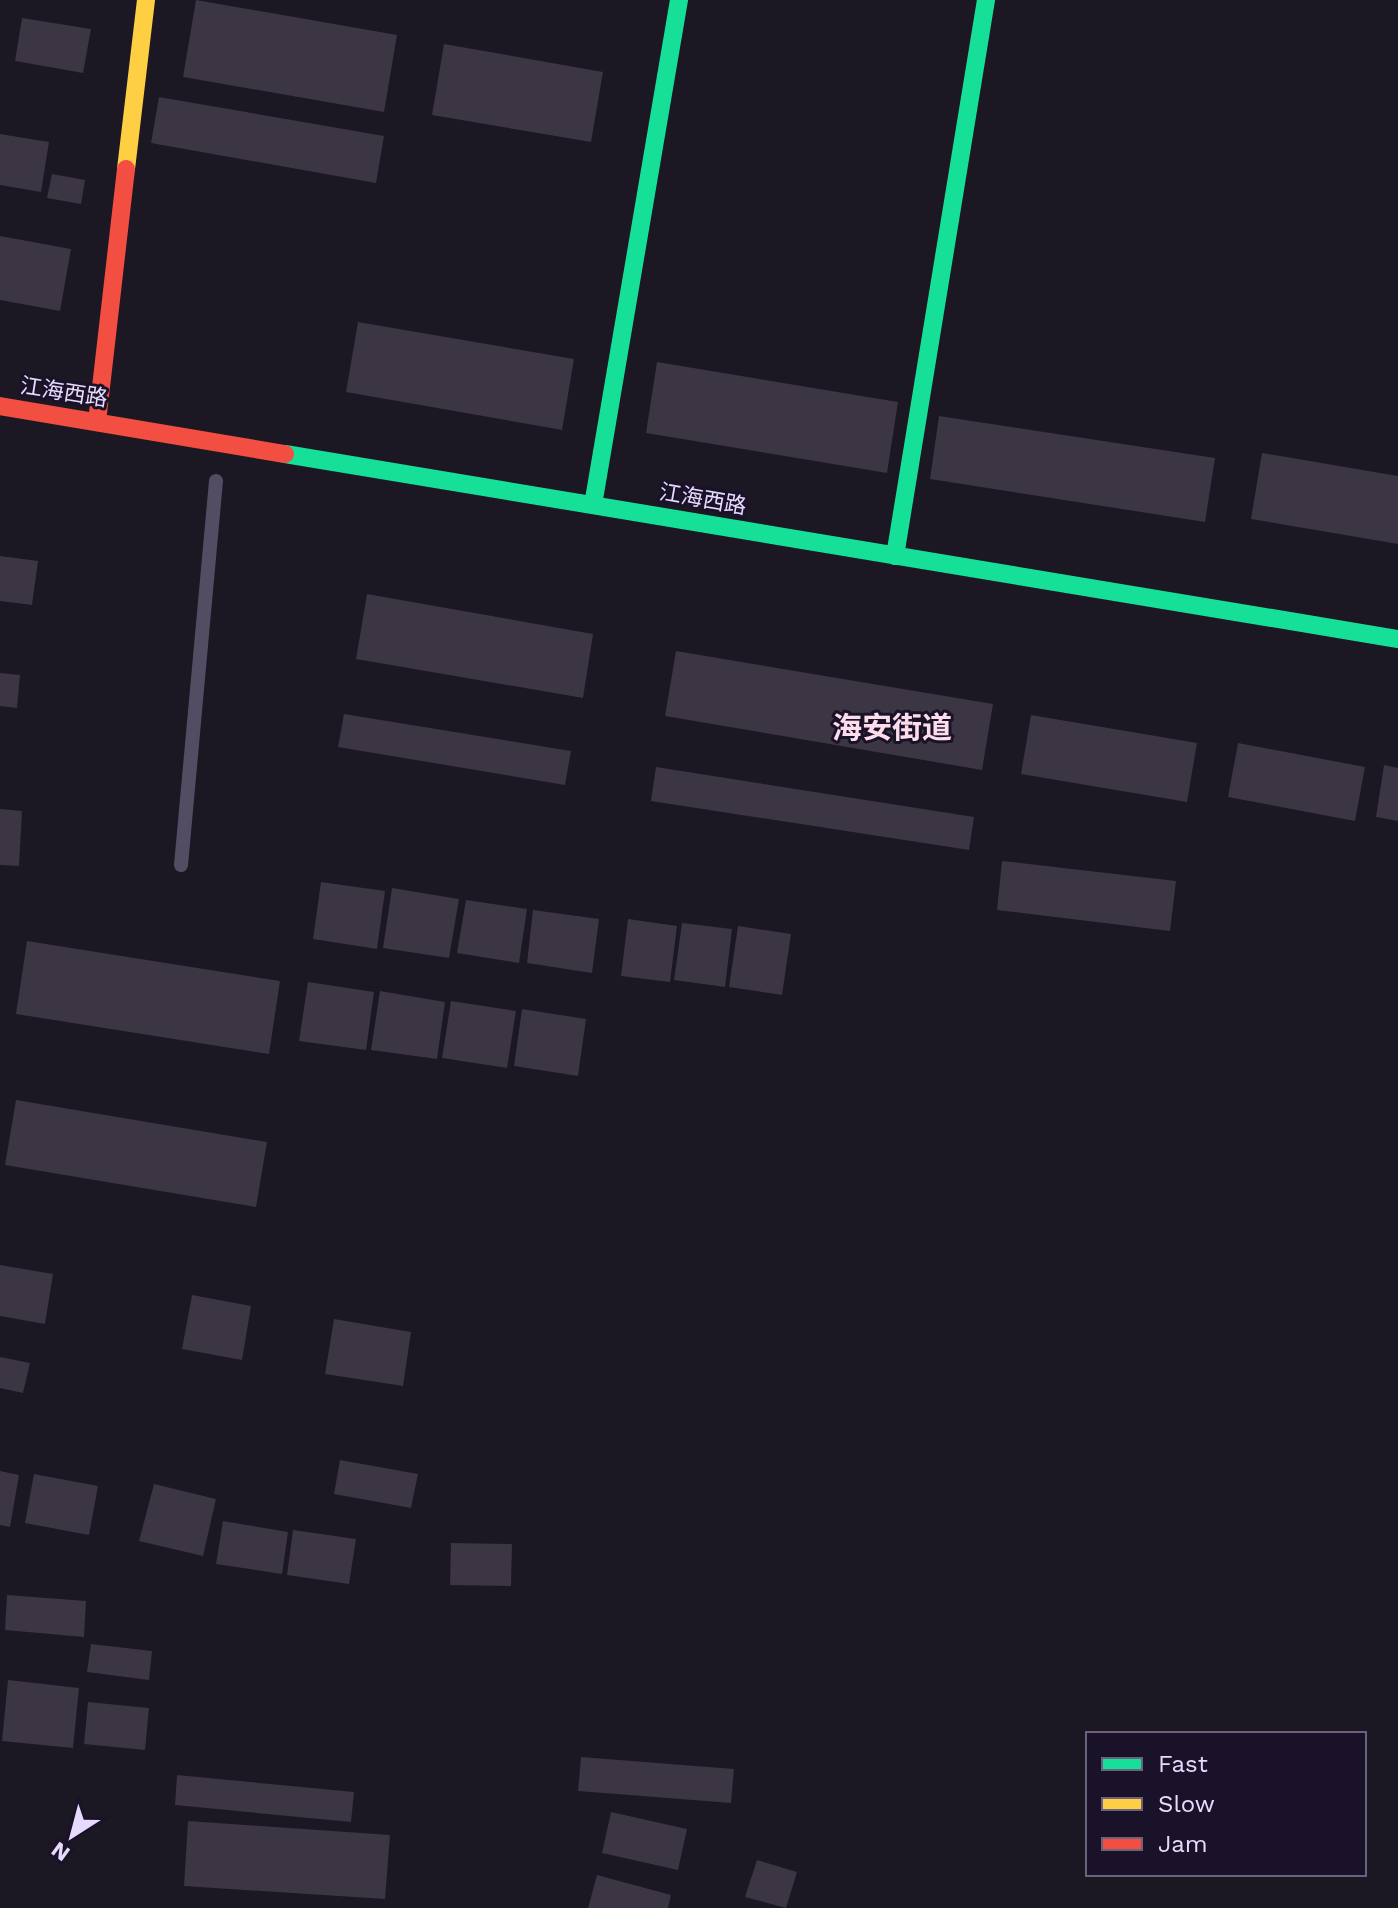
<svg xmlns="http://www.w3.org/2000/svg" width="1398" height="1908" font-family="'Work Sans','Noto Sans SC',sans-serif">
	<style>
		.building { fill: #3b3544 }
		.lines { fill: none; stroke-linecap: round; stroke-linejoin: round }
		.lane { stroke: #524d63; stroke-width: 14 }
		.fast { stroke: #16e098; stroke-width: 18 }
		.slow { stroke: #ffcf43; stroke-width: 18 }
		.jam { stroke: #f24e42; stroke-width: 18 }
		.labels { text-anchor: middle; dominant-baseline: central; stroke-width: 6; stroke-linejoin: round; paint-order: stroke }
		.street-label { font-size: 22px; fill: #e6dbfd; stroke: #1a1228 }
		.district-label { font-size: 30px; font-weight: bold; fill: #fdddeb; stroke: #1a1228 }
	</style>
	<rect width="100%" height="100%" fill="#1b1723"/>
	<path class="building" d="M196 0 397 35 384 112 183 77Z
		M22 18 91 29 83 73 15 61Z
		M444 44 603 72 591 142 432 115Z
		M159 97 384 136 376 183 151 143Z
		M0 134 49 142 41 192 0 185Z
		M52 174 85 180 81 204 47 198Z
		M0 236 71 249 60 311 0 300Z
		M358 322 574 359 562 430 346 392Z
		M657 362 898 402 887 473 646 433Z
		M939 416 1215 458 1205 522 930 479Z
		M1262 453 1398 476V544L1251 519Z
		M0 556 38 561 32 605 0 601Z
		M367 594 593 634 583 698 356 659Z
		M676 651 993 704 982 770 665 716Z
		M0 673 20 675 17 708 0 706Z
		M344 714 571 751 565 785 338 747Z
		M1031 715 1197 743 1187 802 1021 774Z
		M1238 743 1365 767 1355 821 1228 797Z
		M1384 765 1398 768V821L1376 817Z
		M656 767 974 817 969 850 651 801Z
		M0 809 22 811 19 866 0 865Z
		M1002 861 1176 881 1170 931 997 910Z
		M321 882 385 891 377 949 313 939Z
		M392 888 459 899 449 958 383 948Z
		M466 900 527 909 519 963 457 953Z
		M533 910 599 919 592 973 527 963Z
		M628 919 677 926 670 982 621 976Z
		M682 923 732 929 725 987 674 980Z
		M738 926 791 934 782 995 729 987Z
		M27 941 280 981 269 1054 16 1014Z
		M308 982 374 992 366 1050 299 1041Z
		M380 991 445 1002 437 1059 371 1050Z
		M451 1001 516 1011 507 1068 442 1058Z
		M522 1009 586 1019 578 1076 514 1066Z
		M16 1100 267 1142 256 1207 5 1165Z
		M0 1265 53 1274 45 1324 0 1316Z
		M192 1295 251 1306 242 1360 182 1349Z
		M334 1319 411 1332 403 1386 325 1374Z
		M0 1357 30 1363 23 1393 0 1388Z
		M340 1460 418 1474 411 1508 334 1494Z
		M0 1471 19 1475 10 1527 0 1525Z
		M34 1474 98 1486 89 1535 25 1523Z
		M154 1484 216 1499 203 1556 139 1541Z
		M223 1521 288 1532 282 1574 216 1564Z
		M293 1530 356 1539 349 1584 287 1575Z
		M451 1543 512 1544 511 1586 450 1585Z
		M7 1595 86 1601 84 1637 5 1630Z
		M91 1644 152 1651 149 1680 87 1672Z
		M8 1680 79 1688 73 1748 2 1741Z
		M88 1702 149 1708 145 1750 84 1744Z
		M581 1757 734 1769 731 1803 578 1791Z
		M177 1775 354 1792 351 1822 175 1805Z
		M611 1812 687 1829 678 1870 602 1853Z
		M188 1821 390 1835 385 1899 184 1886Z
		M757 1860 797 1872 786 1908 745 1897Z
		M597 1875 671 1895 668 1908H588Z"/>
	<g class="lines">
		<path class="lane" d="M181 865 216 481"/>
		<path class="fast" d="M285 454 1398 639
			M593 505 679 0
			M895 556 986 0"/>
		<path class="slow" d="M126 169 146 0"/>
		<path class="jam" d="M0 406 285 454
			M97 422 126 169"/>
	</g>
	<g class="labels">
		<g class="street-label">
			<text transform="translate(64 392) rotate(9)">江海西路</text>
			<text transform="translate(703 499) rotate(10)">江海西路</text>
		</g>
		<g class="district-label">
			<text x="892" y="727">海安街道</text>
		</g>
	</g>
	<rect x="1086" y="1732" width="280" height="144" fill="#1a1228" stroke="#6c627d" stroke-width="2"/>
	<rect x="1102" y="1758" width="40" height="12" fill="#16e098" stroke="#6c627d" stroke-width="2"/>
	<text x="1158" y="1772" font-size="24" fill="#e6dbfd">Fast</text>
	<rect x="1102" y="1798" width="40" height="12" fill="#ffcf43" stroke="#6c627d" stroke-width="2"/>
	<text x="1158" y="1812" font-size="24" fill="#e6dbfd">Slow</text>
	<rect x="1102" y="1838" width="40" height="12" fill="#f24e42" stroke="#6c627d" stroke-width="2"/>
	<text x="1158" y="1852" font-size="24" fill="#e6dbfd">Jam</text>
	<g transform="translate(72 1836) rotate(216)" stroke="#1a1228" stroke-width="6" paint-order="stroke">
	<path d="M0-6L14 30L0 20L-14 30Z" fill="#e6dbfd"/>
	<text y="-12" font-size="22" font-weight="bold" text-anchor="middle" fill="#e6dbfd">N</text>
	</g>
</svg>
